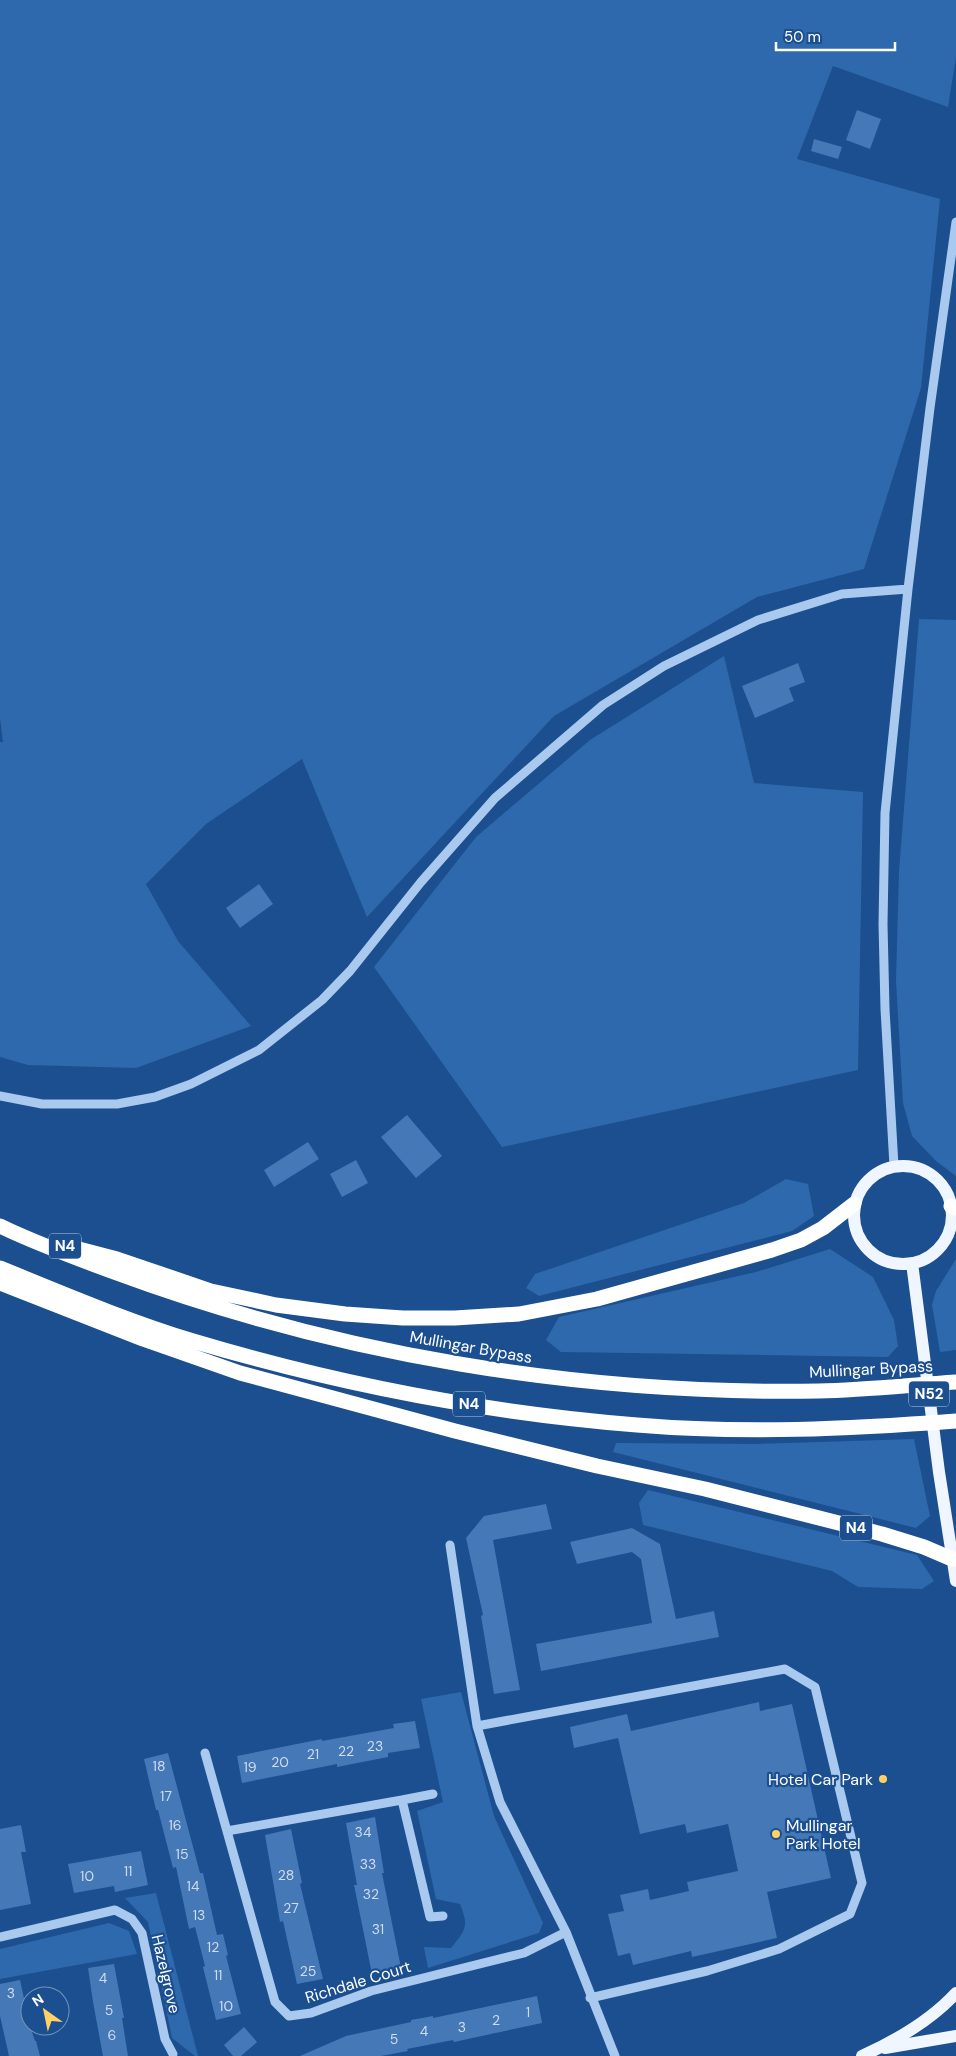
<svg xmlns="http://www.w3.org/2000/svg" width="956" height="2056" font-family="'DM Sans',sans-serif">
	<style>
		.green { fill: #2e69ad }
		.building { fill: #4478b7 }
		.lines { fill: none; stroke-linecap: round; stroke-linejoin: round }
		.minor { stroke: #a9c9ee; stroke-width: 9 }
		.major { stroke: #f0f6ff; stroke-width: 12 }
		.highway { stroke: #fff; stroke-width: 15 }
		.poi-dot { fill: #ffd166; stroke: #1b4f8f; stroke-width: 2 }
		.labels { text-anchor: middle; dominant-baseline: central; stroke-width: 4.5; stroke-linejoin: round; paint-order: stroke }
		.number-label { font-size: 14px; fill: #d0dded }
		.shield { fill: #1b4f8f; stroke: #bbcadd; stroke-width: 1 }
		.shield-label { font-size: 15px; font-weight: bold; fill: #fff }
		.street-label { font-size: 16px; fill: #fff; stroke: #1b4f8f }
		.poi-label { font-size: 16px; fill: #fff; stroke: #1b4f8f; text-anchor: end }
	</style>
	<rect width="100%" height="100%" fill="#1b4f8f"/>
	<path class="green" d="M0 0H956V57L948 107 833 66 797 159 940 199 921 388 864 569 757 597 554 716 367 917 302 759 206 824 146 884 178 941 251 1026 136 1068 28 1065 0 1057V742H3L0 718Z
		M919 619 956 620V1176L936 1161 912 1136 903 1103 896 981 899 871Z
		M724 656 754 783 863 792 858 1070 502 1147 374 967 476 837 590 740Z
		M786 1179 808 1184 814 1216 792 1231 539 1296 526 1288 535 1274 744 1203Z
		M830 1249 873 1277 894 1320 898 1346 888 1357 561 1352 546 1340 559 1317 756 1272Z
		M956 1259V1350L940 1352 932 1305 936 1291Z
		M914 1439 930 1516 916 1528 613 1452 616 1443 758 1444Z
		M648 1490 917 1555 934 1581 922 1589 858 1587 832 1571 643 1525 639 1503Z
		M461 1692 494 1816 543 1923 539 1933 428 1968 424 1947 451 1948C466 1930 469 1926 460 1904L436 1899 417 1811 443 1802 421 1699Z
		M156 1893 198 2056H195L172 2038 148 1922 125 1898Z
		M109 1923 129 1931 137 1954 0 1979V1949Z"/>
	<path class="building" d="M857 110 881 119 870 149 846 140Z
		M814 139 842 147 838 159 811 151Z
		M798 663 805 682 789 688 794 701 755 718 742 686Z
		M259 884 273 904 240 928 226 908Z
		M407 1115 442 1156 416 1178 381 1137Z
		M308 1142 319 1159 274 1187 264 1170Z
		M356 1160 368 1183 342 1197 330 1174Z
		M546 1504 552 1529 493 1540 520 1690 494 1694 481 1616 483 1615 466 1538 484 1516Z
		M632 1528 660 1544 676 1619 714 1611 719 1637 541 1671 536 1644 652 1623 641 1559 632 1552 577 1564 570 1542Z
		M759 1702 760 1711 792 1704 831 1878 767 1892 777 1938 692 1957 691 1951 633 1965 630 1953 618 1956 608 1914 624 1911 620 1895 648 1889 650 1900 689 1891 687 1882 738 1871 728 1824 687 1833 685 1824 640 1834 618 1738 574 1748 570 1727 627 1714 631 1731Z
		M415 1721 420 1748 388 1753V1757L337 1767V1764L242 1783 237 1756 322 1739V1741L394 1728 393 1724Z
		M168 1753 200 1873H203L217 1935 223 1934 228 1955 226 1956 241 2014 216 2020 203 1967 205 1966 195 1927 189 1929 176 1867 173 1868 158 1810H156L144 1759Z
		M375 1817 384 1873H382L401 1968 372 1974 354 1885H357L346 1823Z
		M21 1825 26 1852H21L31 1904 0 1910V1829Z
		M291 1829 302 1883 300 1884 323 1979 297 1984 283 1921 280 1922 265 1835Z
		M141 1851 148 1885 115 1892 114 1886 74 1893 68 1864Z
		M114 1964 124 2018H122L128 2056H103L93 2002 88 1968Z
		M20 1980 30 2026 35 2041H36L40 2056H9L0 2016V1984Z
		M537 1996 542 2023 454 2042 453 2040 407 2049 408 2051 381 2056H300L346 2036 411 2022V2020L433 2016V2018Z
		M244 2027 257 2042 241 2056H233L224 2045Z"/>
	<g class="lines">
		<path class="minor" d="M0 1096 42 1104H117L155 1097 191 1084 259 1050 322 1000 350 971 421 882 495 798 603 705 664 666 758 620 842 594 908 589
			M894 1166 885 1009 883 924 885 813 908 589 930 408 956 222
			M450 1545 477 1726 500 1802 566 1932 615 2056
			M477 1726 785 1669 815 1687 862 1883 850 1914 779 1949 707 1971 590 1998
			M205 1753 275 2002 289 2016 311 2013 371 1991 524 1953 566 1932
			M402 1800 433 1794
			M227 1831 402 1800 430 1917 443 1916
			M0 1937 115 1910 132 1919 142 1933 165 2039 173 2054"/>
		<path class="major" d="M854 1215a49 49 0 1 1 98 0a49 49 0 1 1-98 0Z
			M912 1263 939 1472 956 1581
			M885 2048 956 2036
			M862 2056C895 2041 931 2020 956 1993"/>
		<path class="highway" d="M951 1206 956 1208
			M0 1226C37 1244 76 1258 114 1272 338 1355 579 1395 819 1391 864 1390 910 1385 956 1382
			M75 1248 117 1259 211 1291 276 1305 345 1314 403 1318H455L519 1314 597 1299 772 1250 801 1240 823 1228 854 1204
			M0 1268C64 1294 127 1321 193 1341 337 1384 487 1413 637 1425 743 1434 850 1429 956 1421
			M0 1283 143 1339 240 1373 455 1431 597 1466 705 1489 882 1534 924 1547 952 1559"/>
	</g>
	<g class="poi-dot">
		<circle cx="883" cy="1779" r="5"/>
		<circle cx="776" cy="1834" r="5"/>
	</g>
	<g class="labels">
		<g class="number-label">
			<text x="375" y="1746">23</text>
			<text x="346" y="1751">22</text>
			<text x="313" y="1754">21</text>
			<text x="280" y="1762">20</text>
			<text x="159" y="1766">18</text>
			<text x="250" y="1767">19</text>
			<text x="166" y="1796">17</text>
			<text x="175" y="1825">16</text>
			<text x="363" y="1832">34</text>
			<text x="182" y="1854">15</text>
			<text x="368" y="1864">33</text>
			<text x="128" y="1871">11</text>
			<text x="286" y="1875">28</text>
			<text x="87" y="1876">10</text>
			<text x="193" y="1886">14</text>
			<text x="371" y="1894">32</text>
			<text x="291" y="1908">27</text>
			<text x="199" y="1915">13</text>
			<text x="378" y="1929">31</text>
			<text x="213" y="1947">12</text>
			<text x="308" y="1971">25</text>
			<text x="218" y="1975">11</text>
			<text x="103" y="1978">4</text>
			<text x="11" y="1993">3</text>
			<text x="226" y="2006">10</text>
			<text x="109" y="2010">5</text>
			<text x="528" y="2012">1</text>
			<text x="496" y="2020">2</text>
			<text x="462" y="2027">3</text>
			<text x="424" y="2031">4</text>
			<text x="112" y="2035">6</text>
			<text x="394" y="2039">5</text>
		</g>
		<g class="shield">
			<rect x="49" y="1233.5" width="32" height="25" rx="4"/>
			<rect x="909" y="1381.5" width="40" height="25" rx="4"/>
			<rect x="453" y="1391.5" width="32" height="25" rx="4"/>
			<rect x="840" y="1515.5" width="32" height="25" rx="4"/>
		</g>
		<g class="shield-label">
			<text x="65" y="1246">N4</text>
			<text x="929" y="1394">N52</text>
			<text x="469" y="1404">N4</text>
			<text x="856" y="1528">N4</text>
		</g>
		<g class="street-label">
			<text transform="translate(471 1347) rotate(10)">Mullingar Bypass</text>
			<text transform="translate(871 1369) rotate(-3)">Mullingar Bypass</text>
			<text transform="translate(166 1974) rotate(77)">Hazelgrove</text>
			<text transform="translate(358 1982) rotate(-17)">Richdale Court</text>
		</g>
		<g class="poi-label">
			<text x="873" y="1779">Hotel Car Park</text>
			<text x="786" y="1825" text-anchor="start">Mullingar<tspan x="786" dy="18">Park Hotel</tspan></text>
		</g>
	</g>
	<g transform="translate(45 2011) rotate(327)"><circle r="24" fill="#1b4f8f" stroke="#7695bc"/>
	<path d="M0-4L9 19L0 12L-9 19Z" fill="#ffd166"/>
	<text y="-8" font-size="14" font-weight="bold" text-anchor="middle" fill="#ffffff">N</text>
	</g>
	<path d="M776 42v8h119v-8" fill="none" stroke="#ffffff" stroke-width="2.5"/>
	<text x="784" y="42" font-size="15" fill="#ffffff" stroke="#1b4f8f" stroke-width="4" paint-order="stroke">50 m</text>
</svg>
